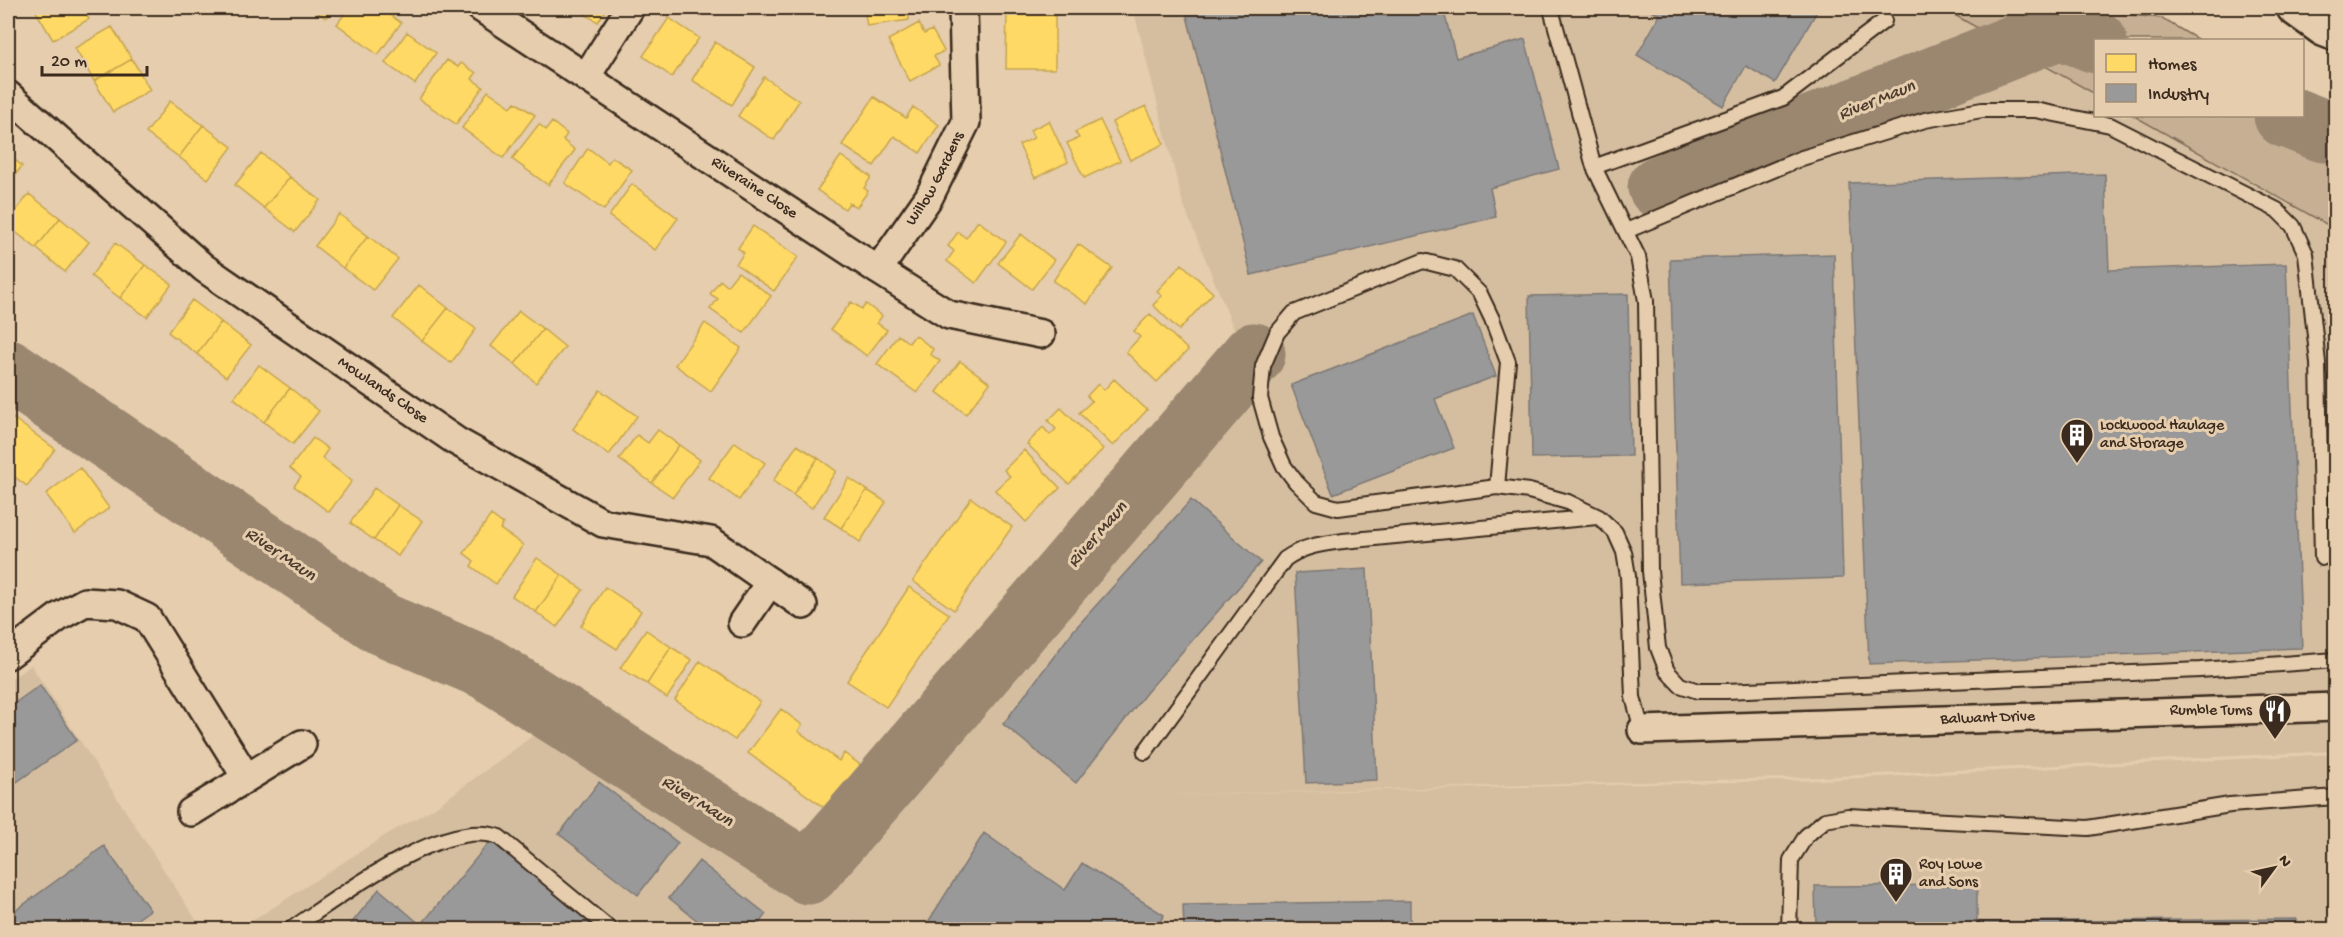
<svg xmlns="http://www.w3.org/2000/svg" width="2343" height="937" font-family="'Gochi Hand',sans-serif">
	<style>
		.built { fill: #d5bea0 }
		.green { fill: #c6af93; stroke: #806c58; stroke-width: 1.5 }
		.homes { fill: #ffd966; stroke: #c4a450; stroke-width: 1.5 }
		.industry { fill: #999; stroke: #7d7874; stroke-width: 1.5 }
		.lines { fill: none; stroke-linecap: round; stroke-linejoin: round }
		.river { stroke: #9b876f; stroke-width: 63 }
		.service-casing { stroke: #3b2a1e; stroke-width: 18 }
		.minor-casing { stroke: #3b2a1e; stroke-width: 32 }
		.trunk-casing { stroke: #3b2a1e; stroke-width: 38 }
		.service { stroke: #e5cdad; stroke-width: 14 }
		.minor { stroke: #e5cdad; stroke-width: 27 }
		.trunk { stroke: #e5cdad; stroke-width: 33 }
		.labels { text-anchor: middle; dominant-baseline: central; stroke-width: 6; stroke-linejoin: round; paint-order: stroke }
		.street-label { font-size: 16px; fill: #3b2a1e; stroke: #e5cdad }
		.poi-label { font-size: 16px; fill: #3b2a1e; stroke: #e5cdad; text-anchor: start }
		.water-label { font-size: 18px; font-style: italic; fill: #4e3d2e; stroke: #e5cdad }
	</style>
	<rect width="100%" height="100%" fill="#e5cdad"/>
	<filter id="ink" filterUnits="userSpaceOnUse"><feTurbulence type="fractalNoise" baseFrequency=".0167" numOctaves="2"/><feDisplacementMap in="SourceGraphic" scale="12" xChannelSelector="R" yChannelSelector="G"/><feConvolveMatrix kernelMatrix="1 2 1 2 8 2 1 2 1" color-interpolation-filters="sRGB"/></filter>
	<g filter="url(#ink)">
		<path class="built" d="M1133 8H1942L2095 94 2096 116H2134L2335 229V751L1821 777 1171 795 1820 780 2335 754V929L238 930 389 833 431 810 552 722 825 898 896 802 1244 354 1183 204Z
			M31 665 202 929 8 930V681Z"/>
		<path class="green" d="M1942 8H2061L2161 18 2199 40H2096L2095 94Z
			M2303 100 2335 120V229L2134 116H2302Z"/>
		<path class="homes" d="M34 8H82L89 19 53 40Z
			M310 8H333L326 18Z
			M349 8H372L379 13 382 9 401 23 378 55 337 24Z
			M575 8H607L598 22Z
			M864 8H908L909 20 867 26Z
			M1007 8H1055V69H1006Z
			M669 18 699 38 672 77 643 56Z
			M919 23 924 34 932 30 944 51 934 56 939 65 910 81 888 40Z
			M112 27 132 59 94 81 75 48Z
			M407 32 436 53 415 84 385 63Z
			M715 42 755 67 732 105 692 80Z
			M132 59 150 90 113 112 94 81Z
			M447 60 458 67 461 63 476 73 472 79 483 87 456 124 419 99Z
			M764 77 799 101 774 140 738 116Z
			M488 91 511 107 515 102 535 115 503 158 462 128Z
			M874 97 906 118 913 107 939 125 920 153 894 136 874 166 842 145Z
			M170 101 203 125 179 157 146 133Z
			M1146 106 1164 144 1130 160 1112 122Z
			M1100 120 1120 161 1084 178 1067 143 1079 138 1075 132Z
			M1049 121 1068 162 1035 178 1019 145 1034 138 1030 130Z
			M552 122 567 134 563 140 575 150 548 185 512 159 539 124 546 130Z
			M203 125 232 147 208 179 179 157Z
			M588 148 608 163 612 157 632 170 604 210 565 183Z
			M261 153 290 177 264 208 235 185Z
			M8 154 22 166 8 184Z
			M841 156 871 177 864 188 868 191 857 207 849 203 845 209 817 190Z
			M290 177 320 200 295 232 264 208Z
			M632 184 678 218 655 250 609 216Z
			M29 194 60 218 36 248 8 226V221Z
			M339 214 368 236 343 268 315 246Z
			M60 218 89 242 65 272 36 248Z
			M978 221 1006 242 976 283 947 261 954 251 948 246 958 232 966 238Z
			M753 226 798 257 774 291 736 264 744 253 738 248Z
			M1021 234 1054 260 1032 289 998 263Z
			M368 236 398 259 373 290 343 268Z
			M115 243 145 265 120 298 91 276Z
			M1078 244 1112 268 1087 304 1053 281Z
			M1182 264 1213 293 1179 330 1153 305 1162 296 1157 291Z
			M145 265 172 284 147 317 120 298Z
			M738 272 771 296 744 333 710 309 718 299 710 294 720 280 727 286Z
			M419 285 448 308 422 341 393 318Z
			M192 300 221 322 197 354 168 332Z
			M851 302 862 309 866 304 882 316 877 323 887 330 867 356 831 329Z
			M448 308 476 329 451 363 422 341Z
			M519 311 543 329 515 364 491 346Z
			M1150 314 1188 350 1157 382 1126 352 1140 337 1134 331Z
			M221 322 251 345 226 377 197 354Z
			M705 323 741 348 711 391 675 365Z
			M543 329 565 347 536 383 515 364Z
			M898 335 909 343 915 335 933 349 930 354 940 361 917 393 877 364Z
			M960 361 990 383 966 414 937 392Z
			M259 365 290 388 264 422 234 398Z
			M1114 379 1147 410 1113 446 1079 413 1092 401 1087 396 1098 384 1104 390Z
			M290 388 319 411 293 444 264 422Z
			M600 390 637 416 609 455 573 429Z
			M1061 408 1103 449 1069 484 1027 444 1043 427 1050 435 1056 429 1048 421Z
			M13 418 55 449 27 486 8 472V426Z
			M658 430 679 445 652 483 619 459 637 435 648 443Z
			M313 438 328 449 322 458 352 481 329 512 294 486 301 477 290 468Z
			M735 442 765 463 739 500 709 478Z
			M679 445 700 460 673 497 652 483Z
			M797 445 818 458 793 495 773 481Z
			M1024 450 1060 488 1026 522 995 490 1010 476 1004 470Z
			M818 458 836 471 812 508 793 495Z
			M80 468 109 508 75 533 46 494Z
			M849 478 867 490 841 528 824 517Z
			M374 488 398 505 374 540 350 523Z
			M867 490 886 502 860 542 841 528Z
			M971 498 1012 527 954 610 913 581Z
			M398 505 422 521 398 556 374 540Z
			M491 515 503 524 500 529 523 545 496 584 471 566 474 561 464 553Z
			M537 558 562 575 536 612 512 596Z
			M562 575 583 590 557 627 536 612Z
			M605 587 641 611 617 649 581 626Z
			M909 587 949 614 886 707 847 681Z
			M646 630 671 647 647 684 620 668Z
			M671 647 692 660 667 698 647 684Z
			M700 661 760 702 735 740 675 700Z
			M781 709 802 725 798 731 839 761 844 753 866 769 833 814 748 753Z"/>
		<path class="industry" d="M1185 8H1443L1456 58 1525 39 1559 169 1490 188 1496 217 1251 275Z
			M1647 8H1819L1775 83 1746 66 1723 106 1637 55 1660 15Z
			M2105 174 2109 270 2286 264 2302 648 1869 664 1849 183Z
			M1834 254 1843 578 1680 583 1670 259Z
			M1628 294 1631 456 1532 458 1529 296Z
			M1473 315 1496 376 1435 399 1454 448 1333 494 1291 385Z
			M1191 500 1261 562 1146 693 1076 783 1003 724 1073 631Z
			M1367 569 1377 780 1306 783 1295 573Z
			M40 685 77 740 8 788V708Z
			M599 782 678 843 638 895 559 834Z
			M984 833 1065 890 1082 863 1164 915 1155 930H923Z
			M492 839 601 930H346L379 889 421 925Z
			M104 846 150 910 122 930H8V916Z
			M699 861 766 914 754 930H709L669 898Z
			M1977 885V922L2296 919V930H1816L1815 886Z
			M1410 901V930H1184L1183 905Z"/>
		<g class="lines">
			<path class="river" d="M2285 116 2324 131
				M1659 187 2060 28 2096 42
				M8 370 382 624 486 668 808 873 1254 354"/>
			<defs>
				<path id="service" d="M1551 9 1594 167 1638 257 1646 301 1650 571 1658 648 1667 671 1680 685 1698 691H1726L2200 670 2336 660
					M1594 167 1783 98 1884 21
					M1626 231 1802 158 1925 120 1982 110H2035L2110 125 2277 210 2293 226 2306 254 2318 363 2322 558
					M1497 487 1508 362 1492 319 1480 294 1455 269 1423 261 1294 313 1277 333 1263 366 1260 398 1271 437 1284 466 1296 482 1316 502 1338 508 1497 487 1529 491 1568 502 1599 517 1615 532 1624 552 1628 576 1633 697 1642 730
					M1145 752 1285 559C1303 546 1321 544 1343 541L1597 517
					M290 930C336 899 444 816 499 837L611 930
					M1789 930 1791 860 1806 836 1825 820 1848 816 2088 828 2230 805 2336 797"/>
				<g id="minor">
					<path id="s1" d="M481 8 878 270 949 315 1041 334"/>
					<path d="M586 77 630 8"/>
					<path id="s2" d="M8 95 204 268 456 441 603 523 711 541 803 605"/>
					<path id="s3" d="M878 270 929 197 966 122 963 8"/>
					<path d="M742 623 770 582"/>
					<path d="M8 655 60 616 85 602 117 604 147 618 246 777"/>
					<path id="s4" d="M1642 730 2336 707"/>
					<path d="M191 812 302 744"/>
				</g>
				<path id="trunk" d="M2294 8 2323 29 2336 34"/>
			</defs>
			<use href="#service" class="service-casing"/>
			<use href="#minor" class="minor-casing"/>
			<use href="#trunk" class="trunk-casing"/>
			<use href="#service" class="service"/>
			<use href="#minor" class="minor"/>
			<use href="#trunk" class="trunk"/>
		</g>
	</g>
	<defs>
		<symbol id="building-pin" viewBox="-11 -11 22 30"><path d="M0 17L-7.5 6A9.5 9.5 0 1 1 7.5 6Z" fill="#3b2a1e" stroke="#e5cdad"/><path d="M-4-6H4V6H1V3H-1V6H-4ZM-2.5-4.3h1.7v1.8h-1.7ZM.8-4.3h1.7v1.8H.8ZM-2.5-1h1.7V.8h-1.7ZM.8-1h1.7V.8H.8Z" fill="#fff"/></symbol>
		<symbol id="restaurant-pin" viewBox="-11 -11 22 30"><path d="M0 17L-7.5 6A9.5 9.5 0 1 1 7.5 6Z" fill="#3b2a1e" stroke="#e5cdad"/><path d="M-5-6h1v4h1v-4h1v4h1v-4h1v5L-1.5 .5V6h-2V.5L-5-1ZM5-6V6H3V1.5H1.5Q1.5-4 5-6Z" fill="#fff"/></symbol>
	</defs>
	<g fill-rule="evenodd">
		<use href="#building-pin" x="2058" y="416" width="38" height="52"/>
		<use href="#restaurant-pin" x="2256" y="692" width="38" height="52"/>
		<use href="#building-pin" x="1877" y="855" width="38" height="52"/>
	</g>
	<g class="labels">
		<g class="street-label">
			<text stroke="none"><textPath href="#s3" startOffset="108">Willow Gardens</textPath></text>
			<text stroke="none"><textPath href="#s1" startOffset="327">Riveraine Close</textPath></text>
			<text stroke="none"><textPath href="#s2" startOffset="478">Mowlands Close</textPath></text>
			<text stroke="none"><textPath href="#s4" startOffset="346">Balwant Drive</textPath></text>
		</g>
		<g class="poi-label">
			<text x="2100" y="426">Lockwood Haulage<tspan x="2100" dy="18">and Storage</tspan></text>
			<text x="2252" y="711" text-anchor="end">Rumble Tums</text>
			<text x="1919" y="865">Roy Lowe<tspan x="1919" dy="18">and Sons</tspan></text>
		</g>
		<g class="water-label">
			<text transform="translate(1877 101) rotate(-22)">River Maun</text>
			<text transform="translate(1098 535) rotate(-49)">River Maun</text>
			<text transform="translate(280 555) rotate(34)">River Maun</text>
			<text transform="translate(697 802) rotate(32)">River Maun</text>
		</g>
	</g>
	<rect width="2343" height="937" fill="none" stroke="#e5cdad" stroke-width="30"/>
	<rect x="15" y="15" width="2313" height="907" fill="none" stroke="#3b2a1e" stroke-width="2" filter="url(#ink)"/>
	<rect x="2094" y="39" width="210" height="78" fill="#e5cdad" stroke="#a18c74" stroke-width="1.5"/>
	<rect x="2106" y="54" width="30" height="18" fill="#ffd966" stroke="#a18c74" stroke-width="1.5"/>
	<text x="2148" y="69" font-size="18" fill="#3b2a1e">Homes</text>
	<rect x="2106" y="84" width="30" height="18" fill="#999999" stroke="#a18c74" stroke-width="1.5"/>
	<text x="2148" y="99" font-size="18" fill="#3b2a1e">Industry</text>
	<g transform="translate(2274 868) rotate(57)" stroke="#e5cdad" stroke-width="4.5" paint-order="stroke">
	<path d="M0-4.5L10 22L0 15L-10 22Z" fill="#3b2a1e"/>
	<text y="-9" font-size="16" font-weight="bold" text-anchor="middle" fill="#3b2a1e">N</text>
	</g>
	<path d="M42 66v9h105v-9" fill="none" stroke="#3b2a1e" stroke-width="3"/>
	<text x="51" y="66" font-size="18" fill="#3b2a1e" stroke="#e5cdad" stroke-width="4.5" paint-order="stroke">20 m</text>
</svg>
